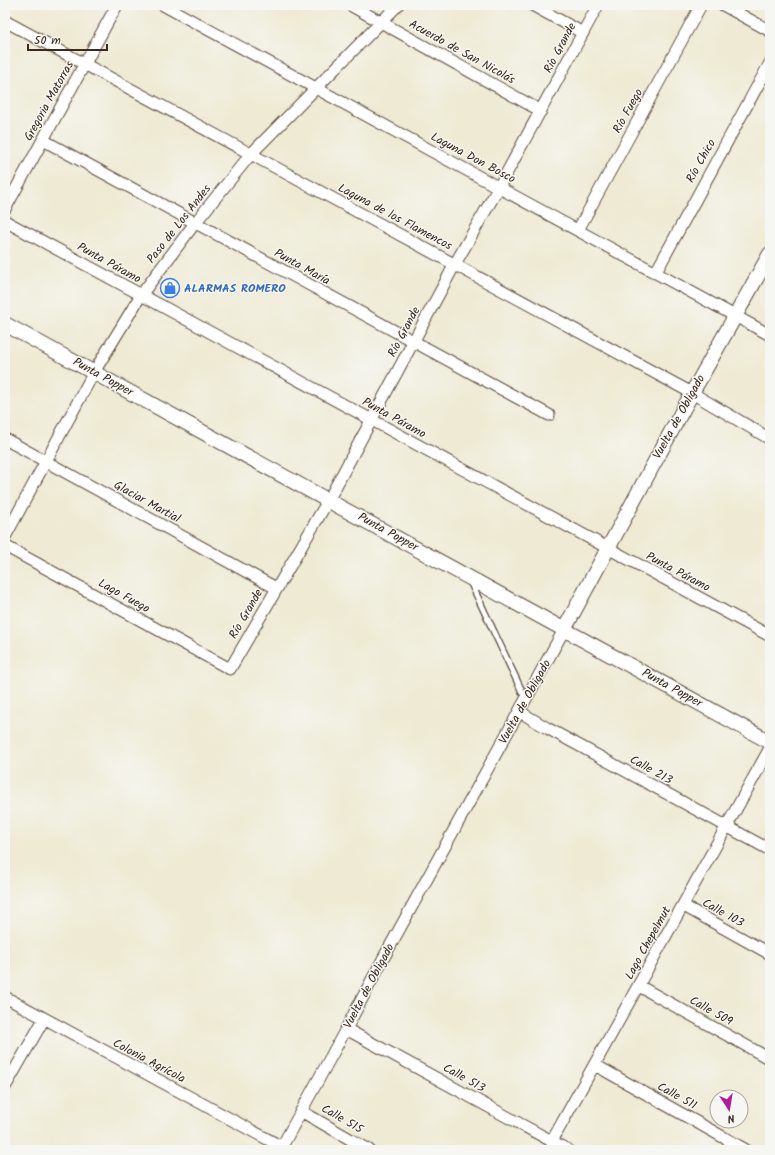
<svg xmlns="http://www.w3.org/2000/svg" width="775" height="1155" font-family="Kalam,sans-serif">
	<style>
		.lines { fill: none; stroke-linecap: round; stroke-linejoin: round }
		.service-casing { stroke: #564739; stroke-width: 8 }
		.minor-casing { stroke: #564739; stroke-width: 13 }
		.tertiary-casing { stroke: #564739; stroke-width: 16 }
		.service { stroke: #fff; stroke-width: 5.5 }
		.minor { stroke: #fff; stroke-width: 11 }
		.tertiary { stroke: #fff; stroke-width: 14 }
		.labels { text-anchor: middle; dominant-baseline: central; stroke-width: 3; stroke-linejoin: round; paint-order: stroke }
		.street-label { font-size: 12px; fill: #3b2a1e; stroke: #f6f6f2 }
		.shop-label { font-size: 12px; font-weight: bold; fill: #366cbe; stroke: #f6f6f2; text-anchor: start }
	</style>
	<rect width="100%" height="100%" fill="#f6f6f2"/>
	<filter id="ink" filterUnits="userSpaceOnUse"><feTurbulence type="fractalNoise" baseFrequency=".025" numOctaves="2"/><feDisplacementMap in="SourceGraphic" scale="8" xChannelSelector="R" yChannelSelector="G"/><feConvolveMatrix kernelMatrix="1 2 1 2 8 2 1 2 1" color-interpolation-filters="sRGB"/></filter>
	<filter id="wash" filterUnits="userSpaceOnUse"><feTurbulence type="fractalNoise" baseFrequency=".012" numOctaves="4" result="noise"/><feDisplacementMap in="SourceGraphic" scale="16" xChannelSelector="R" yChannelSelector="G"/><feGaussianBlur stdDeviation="0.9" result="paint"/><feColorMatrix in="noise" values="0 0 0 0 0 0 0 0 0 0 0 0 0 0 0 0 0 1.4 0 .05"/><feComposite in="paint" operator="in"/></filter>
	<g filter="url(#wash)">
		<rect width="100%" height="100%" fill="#eeead3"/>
	</g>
	<g filter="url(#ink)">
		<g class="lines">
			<defs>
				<path id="service" d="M470 581 526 700"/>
				<path id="minor" d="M163 5 770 335
					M350 5 541 111
					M532 5 583 33
					M723 5 770 31
					M5 21 692 393 770 439
					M43 140 549 415
					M5 209 117 5
					M5 221 770 636
					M578 230 701 5
					M656 272 770 63
					M5 439 276 588
					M5 537 94 372 141 295 195 223 251 154 398 5
					M5 546 230 669 329 499 455 264 499 187 598 5
					M520 712 547 728 770 850
					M684 906 770 954
					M639 986 770 1059
					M5 997 282 1147
					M346 1029 568 1150
					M595 1065 746 1150
					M5 1087 44 1019
					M301 1111 369 1150
					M280 1150 346 1029 383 959 565 628
					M550 1150 552 1141 770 748"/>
				<path id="tertiary" d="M5 324 770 742
					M565 628 692 393 770 254"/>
			</defs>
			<use href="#service" class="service-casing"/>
			<use href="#minor" class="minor-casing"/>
			<use href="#tertiary" class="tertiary-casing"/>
			<use href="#service" class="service"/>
			<use href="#minor" class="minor"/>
			<use href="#tertiary" class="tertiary"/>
		</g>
	</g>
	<defs>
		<symbol id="shop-ring" viewBox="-11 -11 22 22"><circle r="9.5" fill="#f6f6f2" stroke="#3f7fe0" stroke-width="1.5"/><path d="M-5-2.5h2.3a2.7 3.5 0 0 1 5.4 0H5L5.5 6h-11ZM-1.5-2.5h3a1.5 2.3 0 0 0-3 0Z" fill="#3f7fe0"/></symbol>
	</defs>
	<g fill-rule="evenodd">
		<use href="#shop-ring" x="159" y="277" width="22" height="22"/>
	</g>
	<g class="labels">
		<g class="street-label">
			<text transform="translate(560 48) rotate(-62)">Río Grande</text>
			<text transform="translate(462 52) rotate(29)">Acuerdo de San Nicolás</text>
			<text transform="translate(49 101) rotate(-61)">Gregoria Matorras</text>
			<text transform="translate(628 111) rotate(-61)">Río Fuego</text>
			<text transform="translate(473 158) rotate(28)">Laguna Don Bosco</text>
			<text transform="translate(701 161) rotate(-61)">Río Chico</text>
			<text transform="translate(395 217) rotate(28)">Laguna de los Flamencos</text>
			<text transform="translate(179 224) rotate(-52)">Paso de Los Andes</text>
			<text transform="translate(109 263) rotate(29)">Punta Páramo</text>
			<text transform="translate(302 267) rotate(29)">Punta María</text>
			<text transform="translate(404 332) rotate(-62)">Río Grande</text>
			<text transform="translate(103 377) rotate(29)">Punta Popper</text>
			<text transform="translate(679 417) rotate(-61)">Vuelta de Obligado</text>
			<text transform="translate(394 418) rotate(29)">Punta Páramo</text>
			<text transform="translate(147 502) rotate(29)">Glaciar Martial</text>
			<text transform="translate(388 532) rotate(29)">Punta Popper</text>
			<text transform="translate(678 572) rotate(28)">Punta Páramo</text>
			<text transform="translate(124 596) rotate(29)">Lago Fuego</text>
			<text transform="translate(246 614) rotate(-60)">Río Grande</text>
			<text transform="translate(672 688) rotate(29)">Punta Popper</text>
			<text transform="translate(525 702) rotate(-61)">Vuelta de Obligado</text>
			<text transform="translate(651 770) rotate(29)">Calle 213</text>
			<text transform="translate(723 913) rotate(29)">Calle 103</text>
			<text transform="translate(648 943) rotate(-61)">Lago Chepelmut</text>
			<text transform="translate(369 986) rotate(-62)">Vuelta de Obligado</text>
			<text transform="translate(711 1011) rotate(29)">Calle 509</text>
			<text transform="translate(149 1061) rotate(28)">Colonia Agrícola</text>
			<text transform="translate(464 1078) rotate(29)">Calle 513</text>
			<text transform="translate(677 1096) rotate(29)">Calle 511</text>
			<text transform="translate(342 1119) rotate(30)">Calle 515</text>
		</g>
		<g class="shop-label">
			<text x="184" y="288">ALARMAS ROMERO</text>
		</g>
	</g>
	<rect width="775" height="1155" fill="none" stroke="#f6f6f2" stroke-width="20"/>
	<g transform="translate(729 1109) rotate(168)"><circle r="19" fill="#f6f6f2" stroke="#aba49d"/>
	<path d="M0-3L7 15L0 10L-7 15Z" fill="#b5179e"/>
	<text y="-6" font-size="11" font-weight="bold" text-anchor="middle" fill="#3b2a1e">N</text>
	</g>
	<path d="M28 44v6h79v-6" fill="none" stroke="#3b2a1e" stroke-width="2"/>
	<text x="34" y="44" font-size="12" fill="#3b2a1e" stroke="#f6f6f2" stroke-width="3" paint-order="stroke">50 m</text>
</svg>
